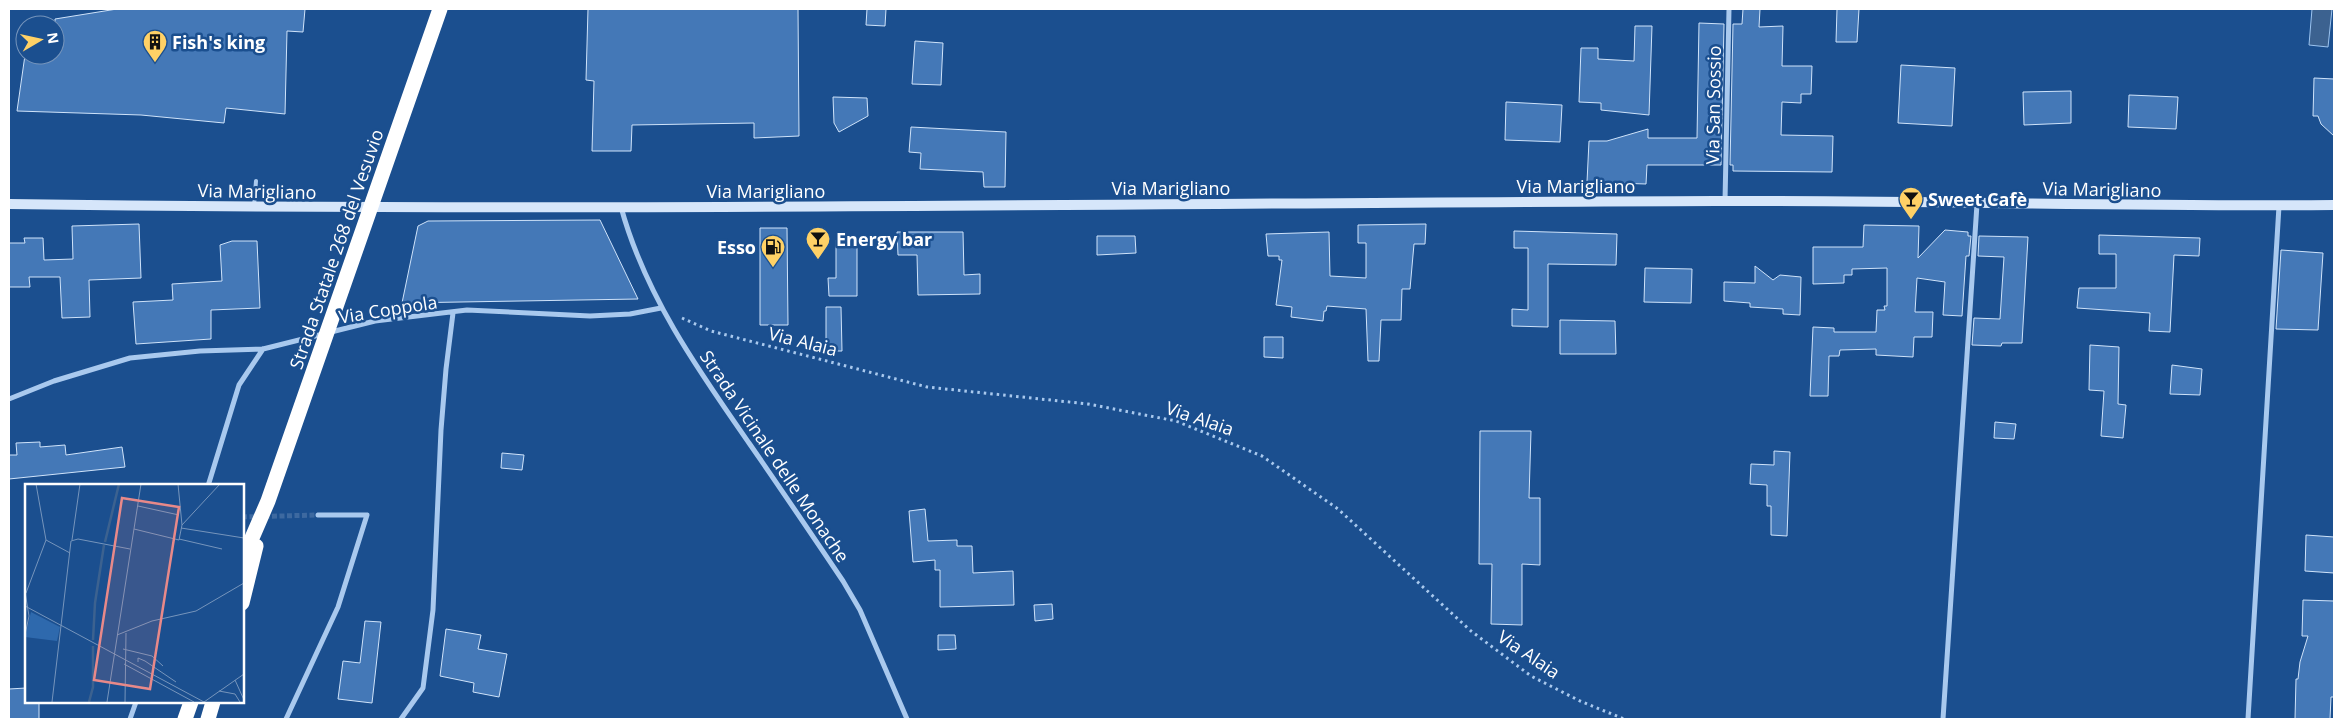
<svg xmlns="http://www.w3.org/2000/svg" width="2343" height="728" font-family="'Open Sans',sans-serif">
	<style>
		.water { fill: #3c6290; stroke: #9cc4f0 }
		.building { fill: #4478b7; stroke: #cfe3fa }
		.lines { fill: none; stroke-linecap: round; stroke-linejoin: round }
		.street-tunnel { stroke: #3d69a0; stroke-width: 5; stroke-dasharray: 5 2.5; stroke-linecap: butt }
		.path { stroke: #a9c9ee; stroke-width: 3; stroke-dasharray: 2.5 4; stroke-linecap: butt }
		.lane { stroke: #a9c9ee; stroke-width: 4 }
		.street { stroke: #a9c9ee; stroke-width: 5 }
		.secondary { stroke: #d6e6fa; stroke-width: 10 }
		.highway { stroke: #fff; stroke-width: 15 }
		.labels { text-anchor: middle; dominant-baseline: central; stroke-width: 5; stroke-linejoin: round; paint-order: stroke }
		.poi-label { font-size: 18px; font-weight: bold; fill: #fff; stroke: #1b4f8f; text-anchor: start }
		.street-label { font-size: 18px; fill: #fff; stroke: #1b4f8f }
		.inset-river { fill: none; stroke: #3c6290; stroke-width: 2.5 }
		.inset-road { fill: none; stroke: #7695bc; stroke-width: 1 }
		.view { fill: #e88989; fill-opacity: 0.15; stroke: #e88989; stroke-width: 2.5 }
		.inset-edge { fill: none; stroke: #fff; stroke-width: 2.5 }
	</style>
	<rect width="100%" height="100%" fill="#1b4f8f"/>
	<path class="water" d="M2312 9H2332L2328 47 2309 45Z"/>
	<path class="building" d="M117 9H305L303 32 287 31 285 114 226 108 224 123 141 115 17 111 25 55H55V19Z
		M588 9H798L799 136 754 138V123L632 125 631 151H592L594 81 586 80Z
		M867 9H886L885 26 866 25Z
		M1743 9H1760L1759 27 1783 26 1782 66H1812L1811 94H1801V103L1782 102 1781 135 1833 136 1832 172 1733 171V165H1730L1733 24H1742Z
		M1837 9H1859L1857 42H1836Z
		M1699 23 1724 24 1721 165H1647L1646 184 1587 182 1589 141H1607L1648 129V138H1697Z
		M1635 26H1652L1649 115 1601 110V103L1579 102 1581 48H1598V59L1634 61Z
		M915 41 943 43 941 85 912 84Z
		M1901 65 1955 68 1952 126 1898 123Z
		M2314 78 2334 79V136L2321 124 2318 116H2313Z
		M2071 91V123L2024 125 2023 92Z
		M2129 95 2178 97 2176 129 2128 127Z
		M833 97 867 98 868 116 839 132 834 123Z
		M1506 102 1562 105 1560 142 1505 140Z
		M911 127 1006 132 1005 187H984L983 172 920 169 921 153 909 152Z
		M600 220 638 299 402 303 418 226 428 221Z
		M139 224 141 278 89 280 90 317 62 318 60 277H29L30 287H9V243H25L24 238H43L44 260 73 259 72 226Z
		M1426 224 1425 244H1414L1410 289H1402L1401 320H1381L1379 361H1368L1366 309 1327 306 1326 311H1324L1323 321 1291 317 1292 307 1276 305 1282 260H1279V256H1268L1266 234 1329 232 1330 276 1366 278V243H1358V225Z
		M1864 225 1919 226 1918 258 1945 230 1968 232V236H1971L1969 256H1966L1962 316 1943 315 1945 282 1917 278 1915 312H1933L1932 337H1914L1913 357 1876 355V349L1840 350 1839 356H1829L1828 396H1810L1813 327 1834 328V332H1876L1877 310H1885L1884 306H1887V268L1852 269V275H1844V283L1813 284V247H1863Z
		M760 228H787L788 325H760Z
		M1514 231 1617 234 1616 265 1548 264V327L1512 326V309L1528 310V248H1514Z
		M897 232H963L964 275 980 274V294L918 295 917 255H898Z
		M2099 235 2200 238 2199 256 2174 255 2170 332 2149 331 2150 313 2077 308 2079 288H2116V254H2099Z
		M1097 236H1135L1136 253 1097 255Z
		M1979 236 2028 237 2022 343H2002L2001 346 1972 345 1974 318 2000 319 2004 257 1978 256Z
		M836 240H857V296H829L828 278H836Z
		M232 241H257L260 308 211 310V339L136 344 133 302 173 300 172 284 222 281 220 245Z
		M2281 250 2323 253 2318 330 2276 329Z
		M1755 266 1773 280 1780 275 1801 277 1800 315 1783 314V309L1750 307V303L1724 301V282L1755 283Z
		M1645 268 1692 269 1691 303 1644 302Z
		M826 307H841L842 351H826Z
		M1560 320 1615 321 1616 354H1560Z
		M1264 337H1283V358L1264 357Z
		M2090 345 2119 347 2118 404 2126 405 2123 438 2101 436 2104 391 2089 390Z
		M2172 365 2202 369 2200 395 2170 394Z
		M1995 422 2016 424 2014 439 1994 438Z
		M1480 431H1531L1529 498H1540V565L1522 564V625L1491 624 1492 564H1479Z
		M40 442V447L65 445 66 455 122 447 125 467 9 479V455H17L16 443Z
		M1774 451 1790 452 1787 536 1771 535V506H1767V485L1750 484 1751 464 1774 465Z
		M502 453 524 455 522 470 501 468Z
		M925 509 928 541 957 540V546H972L973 573 1013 571 1014 605 940 607V570H935V560L913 562 909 511Z
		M2306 535 2334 537V573L2305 571Z
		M2303 600 2334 601V697H2331L2330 719H2295L2296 679H2298L2300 662 2308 636H2302Z
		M1052 604 1053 619 1035 621 1034 605Z
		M365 621 381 622 372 703 338 699 343 661 360 663Z
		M446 629 481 635 478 649 507 654 499 697 473 692 474 683 440 676Z
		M938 635H955L956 649 938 650Z
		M26 688V702H39V719H9V689Z"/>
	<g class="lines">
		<path class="street-tunnel" d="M242 517 318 515"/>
		<path class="path" d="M682 318 711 331 927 387 1088 404 1176 421 1262 456 1338 509 1471 631 1531 676 1580 701 1624 719"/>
		<path class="lane" d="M254 206 256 181"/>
		<path class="street" d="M1725 201 1729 9
			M621 207C645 295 698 370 749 443 781 489 812 535 843 581L860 610 907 719
			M9 399 54 381 130 358 200 351 263 349 375 321 467 310 590 316 630 314 661 308
			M208 486 239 385 263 349
			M130 719 136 702
			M286 719 338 607 367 515H318
			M401 719 423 688 433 610 441 430 446 369 453 313
			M1943 719 1977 204
			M2248 719 2279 206"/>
		<path class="secondary" d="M9 204C577 212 1146 203 1715 201 1921 200 2128 207 2334 205"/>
		<path class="highway" d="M242 561 268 501 440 9
			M242 603 256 546
			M185 719 191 702
			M208 719 213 702"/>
	</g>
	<defs>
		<symbol id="building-pin" viewBox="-11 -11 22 30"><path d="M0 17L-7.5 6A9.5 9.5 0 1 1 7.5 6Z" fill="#ffd166" stroke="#1b4f8f"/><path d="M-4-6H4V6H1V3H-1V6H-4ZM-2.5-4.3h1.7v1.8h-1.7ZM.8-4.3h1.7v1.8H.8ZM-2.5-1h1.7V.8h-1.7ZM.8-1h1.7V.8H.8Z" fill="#111"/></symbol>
		<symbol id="bar-pin" viewBox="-11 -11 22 30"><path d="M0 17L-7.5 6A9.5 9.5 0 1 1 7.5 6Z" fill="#ffd166" stroke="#1b4f8f"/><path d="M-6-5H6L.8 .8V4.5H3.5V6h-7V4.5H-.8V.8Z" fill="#111"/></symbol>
		<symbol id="fuel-pin" viewBox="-11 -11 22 30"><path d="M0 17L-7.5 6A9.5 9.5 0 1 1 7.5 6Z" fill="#ffd166" stroke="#1b4f8f"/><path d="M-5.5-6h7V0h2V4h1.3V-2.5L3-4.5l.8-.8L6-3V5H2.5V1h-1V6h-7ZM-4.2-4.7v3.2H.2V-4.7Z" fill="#111"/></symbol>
	</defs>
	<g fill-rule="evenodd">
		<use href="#building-pin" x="141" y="28" width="28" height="38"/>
		<use href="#bar-pin" x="1897" y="185" width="28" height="38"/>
		<use href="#bar-pin" x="804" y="225" width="28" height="38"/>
		<use href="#fuel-pin" x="759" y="233" width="28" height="38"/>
	</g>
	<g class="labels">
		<g class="poi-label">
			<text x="172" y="42">Fish's king</text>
			<text x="1928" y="199">Sweet Cafè</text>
			<text x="836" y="239">Energy bar</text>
			<text x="756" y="247" text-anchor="end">Esso</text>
		</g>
		<g class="street-label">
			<text transform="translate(1713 105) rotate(-89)">Via San Sossio</text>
			<text x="1576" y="186">Via Marigliano</text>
			<text x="1171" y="188">Via Marigliano</text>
			<text transform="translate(2102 189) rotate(1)">Via Marigliano</text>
			<text transform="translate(257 191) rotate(1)">Via Marigliano</text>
			<text x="766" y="191">Via Marigliano</text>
			<text transform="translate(336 249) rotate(-71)">Strada Statale 268 del Vesuvio</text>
			<text transform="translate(388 309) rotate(-9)">Via Coppola</text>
			<text transform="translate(803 341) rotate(14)">Via Alaia</text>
			<text transform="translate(1200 418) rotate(19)">Via Alaia</text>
			<text transform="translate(775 456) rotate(56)">Strada Vicinale delle Monache</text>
			<text transform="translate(1529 654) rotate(34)">Via Alaia</text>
		</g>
	</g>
	<g transform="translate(25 484)">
		<rect width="219" height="219" fill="#1b4f8f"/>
		<path d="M6 128 35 143 32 157 0 153Z" fill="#2e69ad"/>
		<path class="inset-river" d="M80 58 94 0M68 156 70 119 79 61M64 218 68 203V162"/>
		<path class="inset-road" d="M11 0 21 56M153 0 157 41M113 22 154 31M156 44 219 54M109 45 154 56 157 41 195 0M154 55 197 65M21 56 45 69M47 56 55 0M1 109 21 56M0 122 179 218M0 151 4 132 0 108M92 151 127 137 171 127 219 99M98 165 127 172 138 182M113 178V174L120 177 151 198M99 180 169 218M210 196 219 216M194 207 210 210 215 218M27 218 46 57 53 55 105 65M82 218 116 0M100 218 101 149M179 218 219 190"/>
		<path class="view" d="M97 14 154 23 125 205 69 196Z"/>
		<rect width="219" height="219" class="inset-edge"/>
	</g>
	<rect width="2343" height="728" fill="none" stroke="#ffffff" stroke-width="20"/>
	<g transform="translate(40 40) rotate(81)"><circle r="24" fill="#1b4f8f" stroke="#7695bc"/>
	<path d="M0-4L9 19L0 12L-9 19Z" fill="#ffd166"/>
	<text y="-8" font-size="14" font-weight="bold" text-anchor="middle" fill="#ffffff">N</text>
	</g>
</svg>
